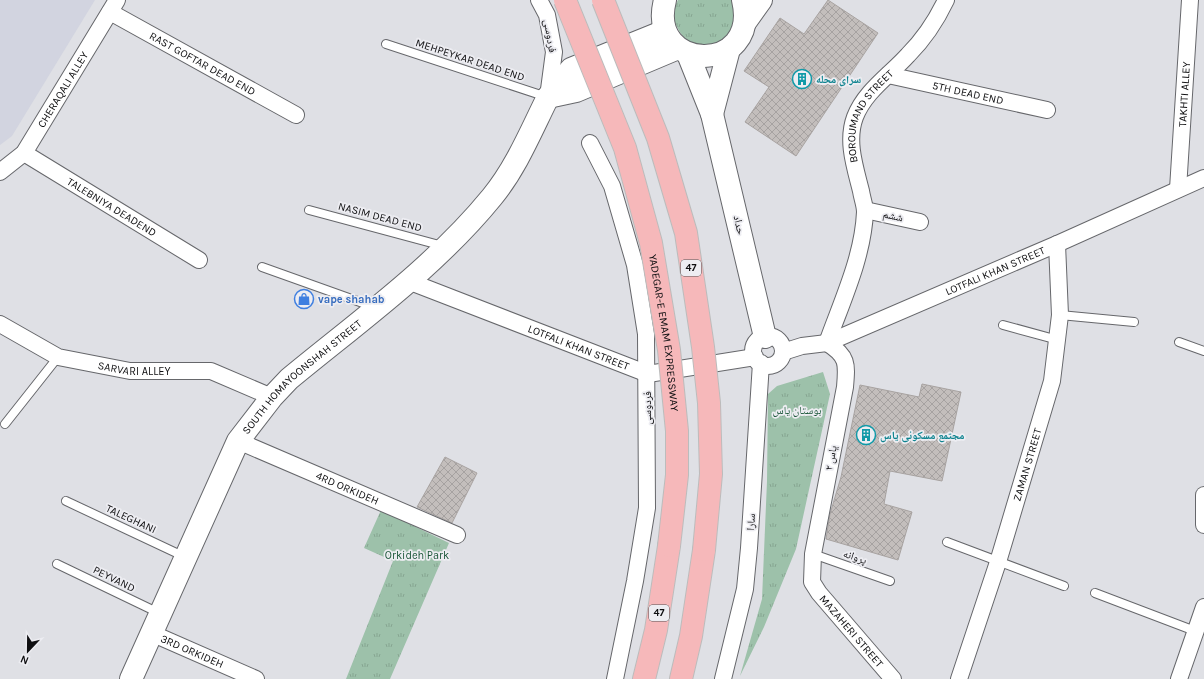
<svg xmlns="http://www.w3.org/2000/svg" width="1204" height="679" font-family="Karla,'Noto Naskh Arabic',sans-serif">
	<style>
		.built { fill: #d2d4e0 }
		.grass { fill: url(#grass-tufts) }
		.building { fill: url(#building-cross-hatch); stroke: #a8a3a1 }
		.lines { fill: none; stroke-linecap: round; stroke-linejoin: round }
		.lane-casing { stroke: #66676b; stroke-width: 10 }
		.street-casing { stroke: #66676b; stroke-width: 18 }
		.secondary-casing { stroke: #66676b; stroke-width: 24 }
		.highway-casing { stroke: #bcbcbc; stroke-width: 24 }
		.lane { stroke: #fff; stroke-width: 8 }
		.street { stroke: #fff; stroke-width: 16 }
		.secondary { stroke: #fff; stroke-width: 22 }
		.highway { stroke: #f6b8ba; stroke-width: 22 }
		.highway-bridge-casing { stroke: #bcbcbc; stroke-width: 24; stroke-linecap: butt }
		.highway-bridge { stroke: #f6b8ba; stroke-width: 22 }
		.labels { text-anchor: middle; dominant-baseline: central; stroke-width: 3.5; stroke-linejoin: round; paint-order: stroke }
		.shield { fill: #ededf2; stroke: #525254; stroke-width: 1 }
		.shield-label { font-size: 10px; font-weight: bold; fill: #0f0f11 }
		.street-label { font-size: 11px; fill: #0f0f11; stroke: #ededf2 }
		.culture-label { font-size: 11px; font-weight: bold; fill: #0d838f; stroke: #ededf2; text-anchor: start }
		.shop-label { font-size: 11px; font-weight: bold; fill: #366cbe; stroke: #ededf2; text-anchor: start }
		.park-label { font-size: 11px; fill: #195537; stroke: #ededf2 }
	</style>
	<defs>
		<pattern id="grass-tufts" width="24" height="20" patternUnits="userSpaceOnUse"><rect width="24" height="20" fill="#9dc1aa"/><path d="M3 7l-1-3M5 7V3M7 7l1-3M15 17l-1-3M17 17v-4M19 17l1-3" fill="none" stroke="#86a591"/></pattern>
		<pattern id="building-cross-hatch" width="8" height="8" patternUnits="userSpaceOnUse"><rect width="8" height="8" fill="#c3bebc"/><path d="M0 0l8 8M0 8l8-8" fill="none" stroke="#a6a2a1"/></pattern>
	</defs>
	<rect width="100%" height="100%" fill="#dfe0e5"/>
	<path class="built" d="M0 0H95L12 136 0 145Z"/>
	<path class="grass" d="M678 0H732C747 42 695 65 677 27 672 18 673 8 678 0Z
		M823 372 830 394 796 549 764 627 740 676 762 599 767 481 768 394 777 386Z
		M381 510 449 543 390 679H346L393 561 364 548Z"/>
	<path class="building" d="M828 0 878 33 796 156 745 122 769 87 744 71 780 18 804 34Z
		M922 384 961 392 942 481 890 471 884 504 912 512 898 560 826 539 830 514 841 477 860 385 919 397Z
		M445 457 477 473 452 523 417 507Z"/>
	<g class="lines">
		<defs>
			<path id="lane" d="M386 44 547 97
				M309 210 443 246
				M262 267 374 307
				M1060 315 1134 322
				M1003 325 1058 340
				M1179 342 1204 351
				M5 424 58 357
				M66 501 185 557
				M947 542 1064 586
				M813 554 890 581
				M57 564 159 613
				M1095 593 1195 631"/>
			<g id="street">
				<path d="M539 0 547 15 554 52 548 97"/>
				<path id="s1" d="M110 12 296 115"/>
				<path id="s2" d="M888 75 1047 110"/>
				<path d="M590 143 612 186 635 265 646 334 647 508 635 581 615 679"/>
				<path id="s3" d="M24 153 199 260"/>
				<path id="s4" d="M0 172 24 153 117 0"/>
				<path id="s5" d="M1178 189 1190 0"/>
				<path d="M865 210 920 222"/>
				<path id="s6" d="M408 281 648 374 755 357"/>
				<path id="s7" d="M0 324 58 357 130 371H211L272 397"/>
				<circle cx="768" cy="351" r="15"/>
				<path id="s8" d="M827 343C842 301 863 257 865 212 865 205 862 198 861 191 855 167 846 141 855 117 865 91 890 75 908 55 924 39 936 21 946 0"/>
				<path id="s9" d="M827 343C848 356 847 364 845 387L813 554 812 582 819 593 893 679"/>
				<path id="s10" d="M783 352 802 346 827 343 1057 244 1204 178"/>
				<path id="s11" d="M238 441 457 535"/>
				<path d="M1204 495V525"/>
				<path id="s12" d="M151 633 256 679"/>
				<path d="M723 679 745 589 749 548 761 363"/>
				<path id="s13" d="M959 679 998 562 1052 381 1060 315 1057 244"/>
				<path d="M1179 679 1204 607"/>
			</g>
			<g id="secondary">
				<path d="M665 0C646 73 761 76 743 0"/>
				<path d="M746 21 761 0"/>
				<path d="M665 31 571 69 548 97 576 91 678 48"/>
				<path d="M688 54 712 114 765 337"/>
				<path d="M712 114 729 49"/>
				<path id="s14" d="M131 679 238 441 272 397 289 379C358 322 435 267 492 197 516 168 531 131 548 97"/>
			</g>
			<path id="highway" d="M644 679 656 630 669 546
				M681 679 691 636 704 550"/>
		</defs>
		<use href="#lane" class="lane-casing"/>
		<use href="#street" class="street-casing"/>
		<use href="#secondary" class="secondary-casing"/>
		<use href="#highway" class="highway-casing"/>
		<use href="#lane" class="lane"/>
		<use href="#street" class="street"/>
		<use href="#secondary" class="secondary"/>
		<use href="#highway" class="highway"/>
		<defs>
			<g id="highway-bridge">
				<path id="s15" d="M565 0 625 148 651 243 669 350 677 431V475L669 546"/>
				<path d="M603 0 658 138 686 233 703 347 709 403 711 474 704 550"/>
			</g>
		</defs>
		<use href="#highway-bridge" class="highway-bridge-casing"/>
		<use href="#highway-bridge" class="highway-bridge"/>
	</g>
	<defs>
		<symbol id="building-ring" viewBox="-11 -11 22 22"><circle r="9.5" fill="#ededf2" stroke="#0f9aa8" stroke-width="1.5"/><path d="M-4-6H4V6H1V3H-1V6H-4ZM-2.5-4.3h1.7v1.8h-1.7ZM.8-4.3h1.7v1.8H.8ZM-2.5-1h1.7V.8h-1.7ZM.8-1h1.7V.8H.8Z" fill="#0f9aa8"/></symbol>
		<symbol id="shop-ring" viewBox="-11 -11 22 22"><circle r="9.5" fill="#ededf2" stroke="#3f7fe0" stroke-width="1.5"/><path d="M-5-2.5h2.3a2.7 3.5 0 0 1 5.4 0H5L5.5 6h-11ZM-1.5-2.5h3a1.5 2.3 0 0 0-3 0Z" fill="#3f7fe0"/></symbol>
	</defs>
	<g fill-rule="evenodd">
		<use href="#building-ring" x="791" y="68" width="22" height="22"/>
		<use href="#shop-ring" x="293" y="288" width="22" height="22"/>
		<use href="#building-ring" x="855" y="424" width="22" height="22"/>
	</g>
	<g class="labels">
		<g class="shield">
			<rect x="681" y="260" width="20" height="16" rx="3"/>
			<rect x="649" y="605" width="20" height="16" rx="3"/>
		</g>
		<g class="shield-label">
			<text x="691" y="268">47</text>
			<text x="659" y="613">47</text>
		</g>
		<g class="street-label">
			<text transform="translate(550 36) rotate(81)">فردوسی</text>
			<text transform="translate(470 60) rotate(18)">MEHPEYKAR DEAD END</text>
			<text stroke="none"><textPath href="#s1" startOffset="106">RAST GOFTAR DEAD END</textPath></text>
			<text stroke="none"><textPath href="#s4" startOffset="105">CHERAQALI ALLEY</textPath></text>
			<text stroke="none"><textPath href="#s2" startOffset="82">5TH DEAD END</textPath></text>
			<text stroke="none"><textPath href="#s5" startOffset="95">TAKHTI ALLEY</textPath></text>
			<text stroke="none"><textPath href="#s8" startOffset="240">BOROUMAND STREET</textPath></text>
			<text stroke="none"><textPath href="#s3" startOffset="103">TALEBNIYA DEADEND</textPath></text>
			<text transform="translate(893 216) rotate(12)">ششم</text>
			<text transform="translate(380 217) rotate(15)">NASIM DEAD END</text>
			<text transform="translate(739 225) rotate(77)">حداد</text>
			<text stroke="none"><textPath href="#s10" startOffset="228">LOTFALI KHAN STREET</textPath></text>
			<text stroke="none"><textPath href="#s15" startOffset="349">YADEGAR-E EMAM EXPRESSWAY</textPath></text>
			<text stroke="none"><textPath href="#s6" startOffset="183">LOTFALI KHAN STREET</textPath></text>
			<text stroke="none"><textPath href="#s7" startOffset="144">SARVARI ALLEY</textPath></text>
			<text stroke="none"><textPath href="#s14" startOffset="352">SOUTH HOMAYOONSHAH STREET</textPath></text>
			<text transform="translate(647 408) rotate(-90)">فردوسی</text>
			<text transform="translate(831 458) rotate(-79)">یاس ۲</text>
			<text stroke="none"><textPath href="#s13" startOffset="225">ZAMAN STREET</textPath></text>
			<text stroke="none"><textPath href="#s11" startOffset="119">4RD ORKIDEH</textPath></text>
			<text transform="translate(131 519) rotate(25)">TALEGHANI</text>
			<text transform="translate(751 522) rotate(-86)">سارا</text>
			<text transform="translate(855 557) rotate(19)">پروانه</text>
			<text transform="translate(114 579) rotate(26)">PEYVAND</text>
			<text stroke="none"><textPath href="#s9" startOffset="313">MAZAHERI STREET</textPath></text>
			<text stroke="none"><textPath href="#s12" startOffset="45">3RD ORKIDEH</textPath></text>
		</g>
		<g class="culture-label">
			<text x="816" y="79">سرای محله</text>
			<text x="880" y="435">مجتمع مسکونی یاس</text>
		</g>
		<g class="shop-label">
			<text x="318" y="299">vape shahab</text>
		</g>
		<g class="park-label">
			<text x="797" y="410">بوستان یاس</text>
			<text x="417" y="555">Orkideh Park</text>
		</g>
	</g>
	<g transform="translate(28 651) rotate(202)" stroke="#ededf2" stroke-width="3" paint-order="stroke">
	<path d="M0-3L7 15L0 10L-7 15Z" fill="#0f0f11"/>
	<text y="-6" font-size="11" font-weight="bold" text-anchor="middle" fill="#0f0f11">N</text>
	</g>
</svg>
